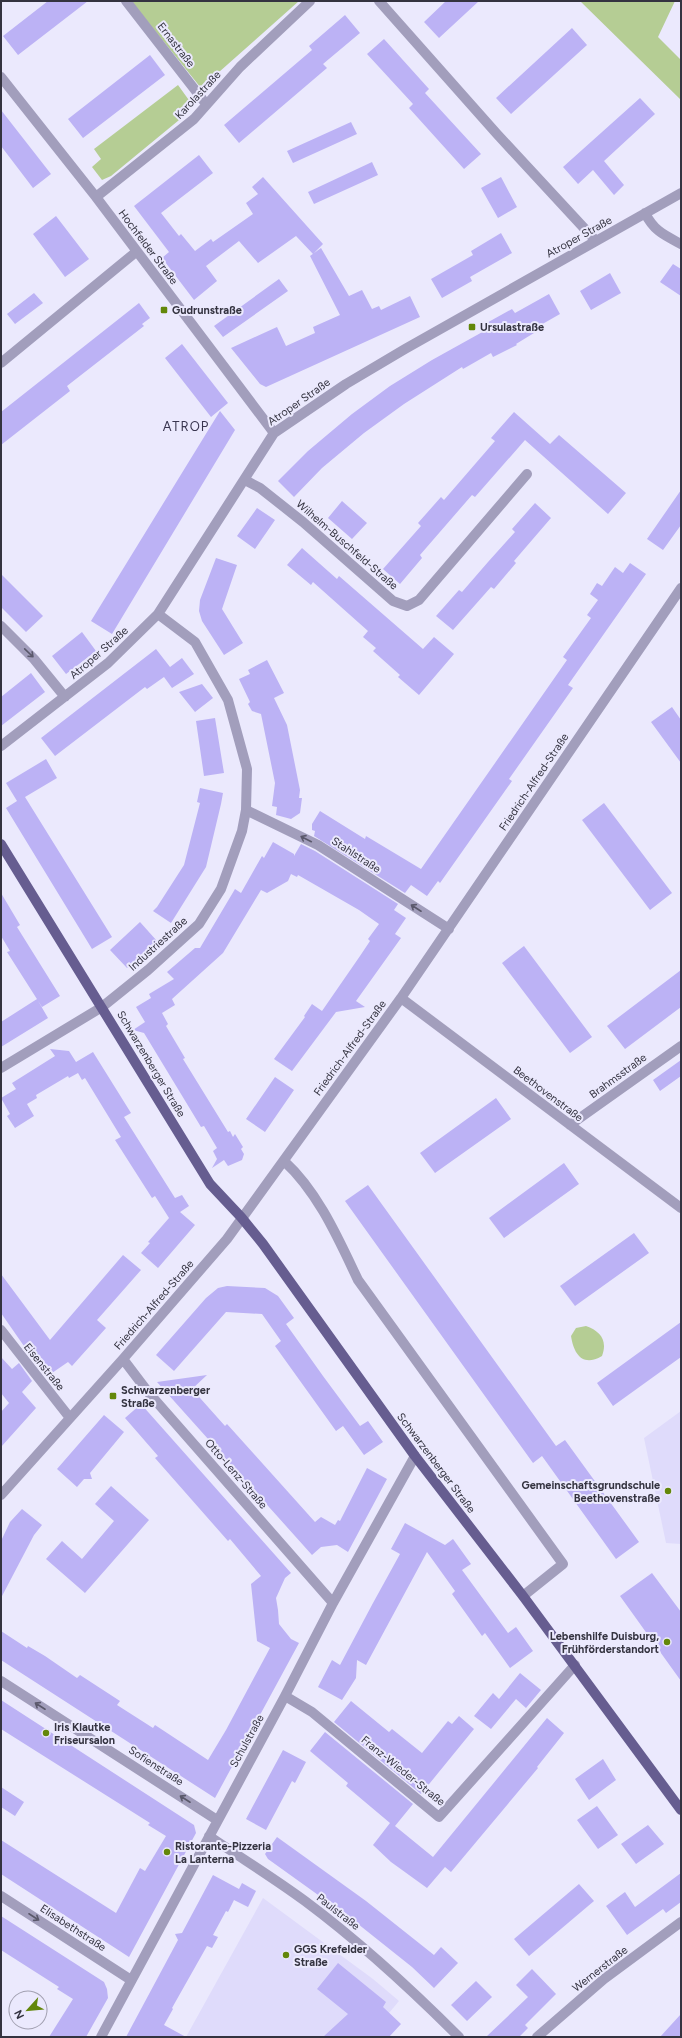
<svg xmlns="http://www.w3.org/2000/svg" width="682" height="2038" font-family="Figtree,sans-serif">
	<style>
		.built { fill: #dfdbfb }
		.green { fill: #b5cd94 }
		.building { fill: #bcb2f5 }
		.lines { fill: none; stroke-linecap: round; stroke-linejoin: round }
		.minor { stroke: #a29ebc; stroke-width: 10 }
		.major { stroke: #665d90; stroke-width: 10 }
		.oneway { stroke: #5a586b }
		.poi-dot { fill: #63870a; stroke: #ebe9fd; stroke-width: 1.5 }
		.labels { text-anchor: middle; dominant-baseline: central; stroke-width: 4; stroke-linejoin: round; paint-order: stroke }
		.street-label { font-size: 11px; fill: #343340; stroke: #ebe9fd }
		.poi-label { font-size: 11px; font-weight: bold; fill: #343340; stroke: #ebe9fd; text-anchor: start }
		.quarter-label { font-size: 13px; letter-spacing: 1px; fill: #39354f; stroke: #ebe9fd }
	</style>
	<rect width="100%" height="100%" fill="#ebe9fd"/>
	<path class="built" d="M681 1411V1544L666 1543 644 1438Z
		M263 1898 373 1979 399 2001 369 2037H186Z"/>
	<path class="green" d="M131 1H299L201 88Z
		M580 1H675L658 37 681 60V100Z
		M178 85 191 103 190 111 111 176 102 180 92 167 101 159 94 149Z
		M586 1326C600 1331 608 1340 602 1356 583 1367 574 1355 571 1336L576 1328Z"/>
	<path class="building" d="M48 1H88L18 55 3 36Z
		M446 1H479L439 38 424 22Z
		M345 15 360 33 323 64 327 68 239 143 224 125 312 50 309 46Z
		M572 28 587 45 511 114 496 98Z
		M384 39 429 89 425 93 481 154 464 169 409 108 413 104 367 54Z
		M150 55 165 75 83 138 68 119Z
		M640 98 655 114 604 161 624 185 614 195 593 170 578 184 563 167Z
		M1 110 51 174 33 188 1 146Z
		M351 122 357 134 293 163 287 151Z
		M199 155 213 173 161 213 179 236 181 234 195 251 211 239 213 242 253 214 246 203 258 194 252 187 263 177 323 244 313 254 296 236 258 263 239 241 206 266 217 281 194 300 162 258 169 252 134 206Z
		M372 162 378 175 314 204 308 192Z
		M501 177 517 207 498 218 481 188Z
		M56 216 89 259 65 277 33 234Z
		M501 233 512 253 470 277 472 281 442 298 431 279 473 255 471 251Z
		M321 248 349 296 362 290 372 309 379 306 381 310 410 296 420 317 266 387 260 384 231 348 277 327 286 346 315 333 313 327 340 315 310 256Z
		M673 264 681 269V296L660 282Z
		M610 273 621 293 591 310 580 291Z
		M279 279 288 291 223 337 214 326Z
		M34 293 43 303 15 324 7 314Z
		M549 294 560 314 532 330 534 333 516 344 517 345 493 357 491 353 463 369 462 367 404 404 364 433 322 468 294 497 278 481 308 451 352 414 390 386 432 360 486 330 483 325 512 309 515 313Z
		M139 303 150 318 142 324 144 326 67 386 70 391 1 445V412Z
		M182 344 228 403 211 417 165 358Z
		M220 411 235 430 112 634 91 621Z
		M514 412 550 444 559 435 626 493 608 514 525 440 475 497 472 495 420 555 422 558 400 584 383 569 421 526 418 523 441 497 444 500 495 441 491 438Z
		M681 490V525L663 550 647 539Z
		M342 501 367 523 352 539 328 518Z
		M535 503 551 518 514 561 516 563 494 589 491 587 453 630 436 616 459 590 462 592 488 562 515 532 512 529Z
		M257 508 275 520 255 549 237 536Z
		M302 548 337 579 339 576 423 649 434 637 454 654 419 695 398 677 400 675 373 651 376 648 363 637 368 631 313 582 311 585 287 565Z
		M216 558 237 565 222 609 243 643 224 655 202 621 199 611 200 600Z
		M630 563 646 574 568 685 573 688 509 779 512 781 440 883 438 881 427 896 411 885 405 893 314 836 315 831 312 830V824L320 811 365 839 366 836 421 869 567 660 563 657 591 618 587 615 598 600 590 594 597 583 602 586 615 567 623 573Z
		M1 574 43 616 26 632 1 607Z
		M82 632 96 651 66 674 52 656Z
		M156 649 170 667 182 658 194 674 172 688 164 677 147 689 145 687 55 756 41 738Z
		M267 660 284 693 274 698 287 725 300 790 299 798H302L300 813 291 819 276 815 277 807 272 806 275 783 261 714 252 711 248 704 250 702 239 679 250 674 248 670Z
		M31 673 45 692 1 726V697Z
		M202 684 213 698 195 712 179 692Z
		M672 707 681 720V763L651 722Z
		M215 718 224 773 204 776 196 721Z
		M46 759 57 778 25 797 112 937 92 949 6 808 17 801 6 783Z
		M200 788 223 793 221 804 206 867 171 923 153 911 157 907 184 865 200 803 197 802Z
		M604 803 672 893 650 910 582 820Z
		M273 842 294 854V856L301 844 315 851 398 904 394 910 406 918 395 934 401 938 356 1001 365 1007 336 1012 292 1071 274 1059 305 1017 304 1016 312 1004 322 1011 360 956 370 941 368 939 379 924 359 910 298 875 297 877 291 874 288 881 267 893 261 890 223 953 172 999 175 1005 162 1013 168 1024 166 1026 185 1058 183 1059 228 1132 230 1131 233 1137 235 1134 243 1147 241 1149 244 1154 242 1160 228 1166 224 1160 212 1168 217 1159 213 1151 217 1148 204 1126 201 1127 144 1033 133 1030 145 1022 136 1007 151 998 149 994 174 979 167 972 195 948H200L235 889 241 893 262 856 264 858Z
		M1 893 20 925 17 927 60 996 42 1007 7 952 10 951 1 936Z
		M140 922 157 941 127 968 110 950Z
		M524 946 592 1037 570 1053 502 963Z
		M681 970V1007L625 1049 607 1026Z
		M37 999 48 1018 1 1047V1022Z
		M50 1049 69 1051 76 1062 93 1052 131 1113 124 1117 175 1198 182 1195 189 1206 180 1212 195 1225 158 1268 141 1253 150 1243 148 1242 169 1218 155 1196 152 1198 115 1140 121 1137 85 1078 82 1080 78 1073 69 1078 68 1076 36 1095 37 1098 27 1104 34 1116 15 1128 7 1116 10 1114 1 1098 16 1089 12 1083 55 1056Z
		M681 1060V1076L660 1091 653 1080Z
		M275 1077 294 1090 265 1132 246 1119Z
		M496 1098 511 1119 435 1173 420 1153Z
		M564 1163 579 1184 504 1238 489 1218Z
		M368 1185 556 1446 565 1440 639 1542 616 1559 542 1456 533 1463 345 1201Z
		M634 1233 649 1253 575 1306 560 1286Z
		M123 1255 141 1270 97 1320 106 1328 72 1366 68 1362 52 1373 42 1372 1 1313V1274L50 1340Z
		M227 1286 265 1288 278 1296 294 1318 286 1324 323 1376 360 1426 368 1421 383 1442 364 1455 343 1426 336 1431 275 1346 281 1341 262 1314 226 1312 174 1371 156 1355 206 1298 218 1288Z
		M681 1322V1357L613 1406 597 1383Z
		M1 1357 12 1369 19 1363 32 1381 22 1392 36 1408 1 1447V1412L9 1403 1 1393Z
		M207 1375 192 1389 225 1426 227 1424 315 1522 321 1517 335 1525 338 1520 340 1521 367 1468 387 1479 348 1552 337 1545 321 1547 312 1555 157 1382Z
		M141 1404 291 1573 285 1578 276 1598 278 1610 279 1624 291 1639 299 1643 215 1798 1 1660V1631L27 1648 28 1646 45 1656 77 1678 80 1675 120 1701 117 1705 153 1728 155 1725 208 1760 226 1730 270 1648 257 1641 251 1584 261 1576 230 1539 228 1541 155 1458 158 1456 125 1418Z
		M104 1415 124 1432 90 1473 92 1479H84L77 1487 57 1469Z
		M111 1486 149 1520 85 1593 46 1559 62 1541 82 1559 114 1521 95 1504Z
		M22 1509 42 1525 34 1535 1 1598V1541L10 1522Z
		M405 1523 445 1545 453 1539 471 1564 462 1570 508 1633 516 1627 533 1651 510 1668 485 1633 482 1636 452 1594 455 1591 427 1552 366 1665 357 1660 356 1678 342 1700 318 1687 332 1660 340 1665 373 1603 400 1554 391 1549Z
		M652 1573 681 1612V1681L620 1596Z
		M520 1673 541 1690 526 1708 516 1699 491 1729 474 1716 493 1693 499 1699Z
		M1 1700 194 1825 196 1833 129 1957 1 1874V1840L116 1913 140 1868 145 1871 166 1836 148 1825 150 1823 1 1729Z
		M351 1701 389 1732 392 1729 422 1753 448 1721 452 1724 459 1716 474 1729 421 1794 334 1722Z
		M547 1718 564 1733 537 1767 538 1768 451 1872 445 1867 427 1888 391 1862 373 1845 390 1823 346 1786 348 1783 310 1751 325 1732 413 1804 395 1826 433 1857Z
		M283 1750 306 1762 295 1783 292 1781 266 1830 246 1819Z
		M603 1759 616 1780 589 1800 575 1779Z
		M1 1787 24 1802 15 1816 1 1807Z
		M597 1806 618 1835 598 1849 577 1820Z
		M648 1825 664 1844 636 1864 621 1844Z
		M277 1837 366 1901 434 1955 441 1947 458 1963 434 1988 412 1967 353 1920 268 1859 265 1854Z
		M681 1873V1902L666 1913 663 1909 627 1935 606 1906 625 1892 635 1907Z
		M213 1875 239 1889 242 1883 256 1891 248 1907 234 1900 228 1912 226 1911 213 1935 218 1937 212 1948 207 1946 172 2008 173 2009 164 2025 186 2037H126L178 1940 175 1934 182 1933Z
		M579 1884 594 1901 529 1956 514 1939Z
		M1 1916 104 1982 107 1989 108 1998 86 2037H49L73 1999 57 1989 59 1987 1 1950Z
		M338 1963 386 2002 383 2007 401 2024 389 2037H323L348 2014 317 1989Z
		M532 1969 556 1994 525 2025 528 2028 519 2037H486L528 1997 516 1985Z
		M476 1981 492 1997 467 2021 451 2005Z
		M681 2014V2037H660Z"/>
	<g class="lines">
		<path class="minor" d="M126 1 206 104
			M379 1 497 134 596 241
			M1 77 96 197 274 433
			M96 197 194 119 240 67 310 1
			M645 213C654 231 664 235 681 244
			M1 363 136 252
			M245 480 260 488 303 522 393 601 407 606 419 600 527 474
			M1 626 34 659 65 697
			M1 746 108 663 158 614 274 433 346 384 405 349 681 193
			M246 810 318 845 449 929
			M401 998 681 1208
			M1 1068 102 1007 148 970 199 924 221 889 242 831 246 810 247 769 228 700 195 642 158 614
			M570 1125 681 1046
			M284 1161C318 1192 338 1238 358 1280L563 1564 523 1596
			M1 1330 70 1418
			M123 1359 148 1392 333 1603
			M1 1495 123 1359 227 1239 401 998 681 588
			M1 1681 217 1820
			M285 1696 312 1712 439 1817 575 1665
			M209 1836C241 1858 274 1878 305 1901 360 1942 410 1988 459 2037
			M1 1896 131 1980
			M101 2037 285 1696 333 1603 415 1456
			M537 2037 604 1979 681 1922"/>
		<path class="major" d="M1 844 210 1184 241 1217 263 1244 415 1456 523 1596 681 1810"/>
	</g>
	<defs><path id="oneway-shaft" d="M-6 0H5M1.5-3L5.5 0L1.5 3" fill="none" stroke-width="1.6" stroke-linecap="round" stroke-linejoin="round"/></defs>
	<g class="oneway">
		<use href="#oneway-shaft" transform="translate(29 653) rotate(44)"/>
		<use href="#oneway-shaft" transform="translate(306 839) rotate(-153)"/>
		<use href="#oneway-shaft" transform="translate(416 908) rotate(-147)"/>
		<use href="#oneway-shaft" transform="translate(40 1706) rotate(-147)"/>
		<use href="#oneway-shaft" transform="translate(185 1799) rotate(-147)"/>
		<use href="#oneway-shaft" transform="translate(34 1917) rotate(33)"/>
	</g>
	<g class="poi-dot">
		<rect x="160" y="306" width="8" height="8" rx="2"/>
		<rect x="468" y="323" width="8" height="8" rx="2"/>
		<rect x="109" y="1392" width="8" height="8" rx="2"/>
		<circle cx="668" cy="1491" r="4"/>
		<circle cx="667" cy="1642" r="4"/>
		<circle cx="46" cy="1733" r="4"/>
		<circle cx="167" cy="1852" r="4"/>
		<circle cx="286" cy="1955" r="4"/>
	</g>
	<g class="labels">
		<g class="street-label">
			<text transform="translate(176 45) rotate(52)">Ernastraße</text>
			<text transform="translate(198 95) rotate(-47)">Karolastraße</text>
			<text transform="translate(579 237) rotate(-29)">Atroper Straße</text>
			<text transform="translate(148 247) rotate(53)">Hochfelder Straße</text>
			<text transform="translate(299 402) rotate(-35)">Atroper Straße</text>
			<text transform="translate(347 545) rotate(41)">Wilhelm-Buschfeld-Straße</text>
			<text transform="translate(99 653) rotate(-41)">Atroper Straße</text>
			<text transform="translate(534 782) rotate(-56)">Friedrich-Alfred-Straße</text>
			<text transform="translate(356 855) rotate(33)">Stahlstraße</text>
			<text transform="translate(158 944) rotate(-42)">Industriestraße</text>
			<text transform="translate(350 1048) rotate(-54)">Friedrich-Alfred-Straße</text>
			<text transform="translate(151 1064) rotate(59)">Schwarzenberger Straße</text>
			<text transform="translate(618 1076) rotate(-36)">Brahmsstraße</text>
			<text transform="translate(548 1094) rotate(37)">Beethovenstraße</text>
			<text transform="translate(154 1305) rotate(-49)">Friedrich-Alfred-Straße</text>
			<text transform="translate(44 1367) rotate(51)">Eisenstraße</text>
			<text transform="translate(436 1463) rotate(53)">Schwarzenberger Straße</text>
			<text transform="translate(236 1474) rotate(49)">Otto-Lenz-Straße</text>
			<text transform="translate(247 1741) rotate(-61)">Schulstraße</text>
			<text transform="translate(156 1766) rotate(33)">Sofienstraße</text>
			<text transform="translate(403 1771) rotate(39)">Franz-Wieder-Straße</text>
			<text transform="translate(338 1912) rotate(38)">Paulstraße</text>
			<text transform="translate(73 1928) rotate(33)">Elisabethstraße</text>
			<text transform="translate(600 1969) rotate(-38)">Wernerstraße</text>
		</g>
		<g class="poi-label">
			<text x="172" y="310">Gudrunstraße</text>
			<text x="480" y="327">Ursulastraße</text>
			<text x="121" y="1390">Schwarzenberger<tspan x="121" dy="13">Straße</tspan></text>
			<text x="660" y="1485" text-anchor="end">Gemeinschaftsgrundschule<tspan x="660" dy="13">Beethovenstraße</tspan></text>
			<text x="659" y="1636" text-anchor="end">Lebenshilfe Duisburg,<tspan x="659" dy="13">Frühförderstandort</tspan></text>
			<text x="54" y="1727">Iris Klautke<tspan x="54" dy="13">Friseursalon</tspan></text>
			<text x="175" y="1846">Ristorante-Pizzeria<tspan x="175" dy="13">La Lanterna</tspan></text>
			<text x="294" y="1949">GGS Krefelder<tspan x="294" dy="13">Straße</tspan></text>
		</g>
		<g class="quarter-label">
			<text x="186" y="426">ATROP</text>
		</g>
	</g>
	<rect width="682" height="2038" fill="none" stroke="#343340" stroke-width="4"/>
	<g transform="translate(28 2010) rotate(243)"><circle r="19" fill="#ebe9fd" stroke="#a2a0b1"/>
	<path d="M0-3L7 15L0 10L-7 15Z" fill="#63870a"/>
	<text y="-6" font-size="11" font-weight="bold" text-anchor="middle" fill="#343340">N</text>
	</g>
</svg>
